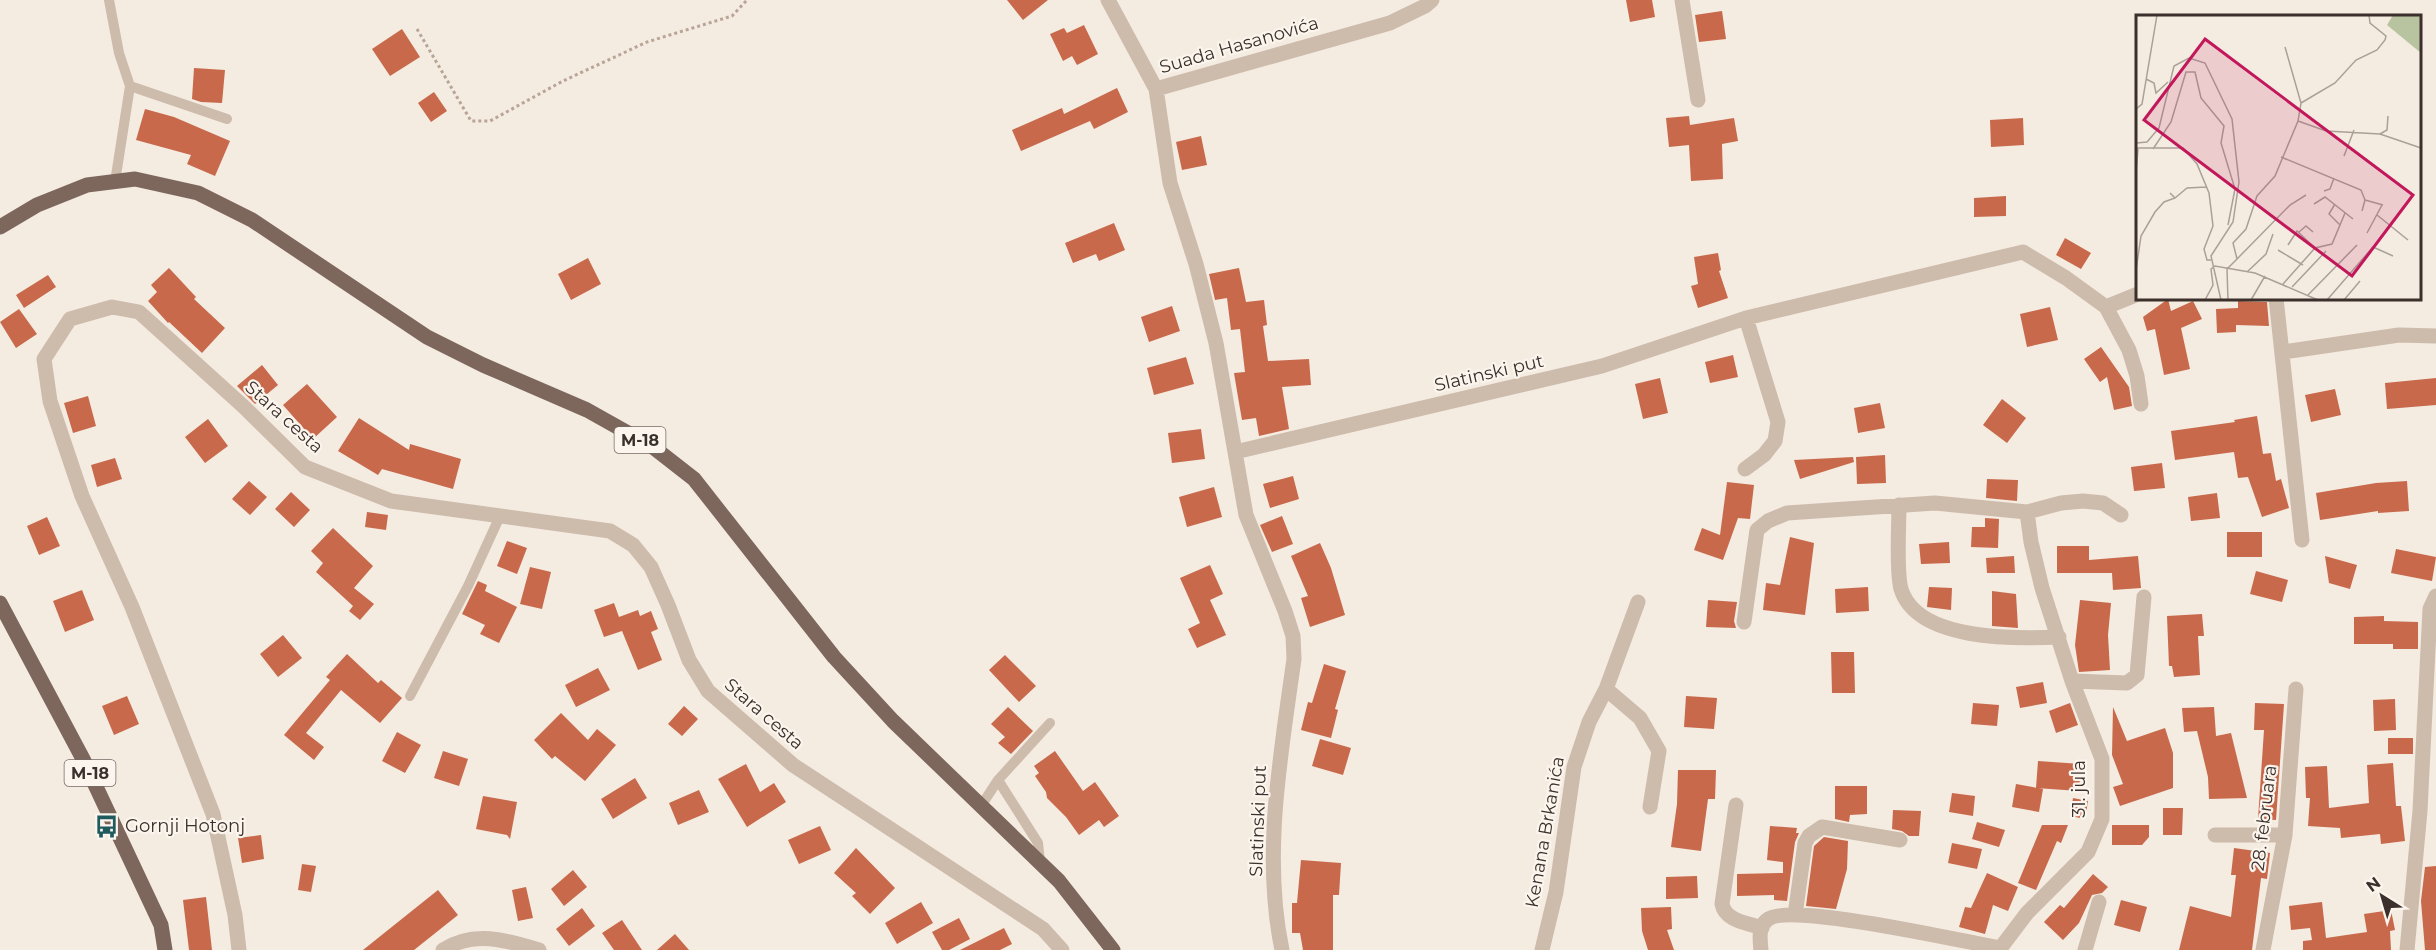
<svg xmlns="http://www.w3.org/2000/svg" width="2436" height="950" font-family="Montserrat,sans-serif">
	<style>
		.building { fill: #c8694b }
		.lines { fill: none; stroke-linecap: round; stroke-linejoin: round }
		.path { stroke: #b9a596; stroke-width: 3; stroke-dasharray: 3 3; stroke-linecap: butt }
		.service { stroke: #cdbbac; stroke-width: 10 }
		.minor { stroke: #cdbbac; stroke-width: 15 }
		.primary { stroke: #7d675c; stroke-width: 15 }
		.labels { text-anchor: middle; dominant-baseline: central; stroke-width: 4.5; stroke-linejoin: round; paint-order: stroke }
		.shield { fill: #fbf5ee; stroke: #756b66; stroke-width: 1.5 }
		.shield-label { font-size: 16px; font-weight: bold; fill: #3b302b }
		.street-label { font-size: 18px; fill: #3b302b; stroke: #fbf5ee }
		.poi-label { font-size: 18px; fill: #3b302b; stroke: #fbf5ee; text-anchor: start }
		.inset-road { fill: none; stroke: #aaa098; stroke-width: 1.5 }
		.view { fill: #c2185b; fill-opacity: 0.15; stroke: #c2185b; stroke-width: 3 }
		.inset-edge { fill: none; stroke: #3b302b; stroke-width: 3 }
	</style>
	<rect width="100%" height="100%" fill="#f4ebe1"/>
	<path class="building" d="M1007 0H1048L1023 20Z
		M1626 0H1652L1655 17 1630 22Z
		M1722 11 1726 39 1699 42 1695 15Z
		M1084 25 1098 54 1077 65 1072 56 1063 61 1050 34 1064 28 1067 33Z
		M402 29 420 57 390 76 372 49Z
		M194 68 225 70 222 103 201 102 192 99Z
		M1117 88 1128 112 1094 129 1090 121 1021 151 1012 130 1062 108 1064 114Z
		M434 92 447 111 431 122 418 103Z
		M145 109 174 117 230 141 215 176 187 164 191 155 136 140Z
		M1689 116 1690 125 1734 118 1738 141 1722 144 1723 179 1691 181 1689 145 1669 147 1666 118Z
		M2023 118 2024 145 1991 147 1990 120Z
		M1201 136 1207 165 1182 170 1176 142Z
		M2006 196V216L1974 217V198Z
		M1114 223 1125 250 1099 261 1096 254 1073 263 1065 243Z
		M2065 238 2091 253 2081 269 2056 255Z
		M1718 253 1721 270 1719 271 1728 298 1698 308 1691 286 1698 284 1694 257Z
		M588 258 601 284 571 300 558 274Z
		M169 268 196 297 194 299 225 328 202 353 169 322 168 323 148 301 157 292 151 285Z
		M1239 268 1246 302 1264 300 1267 325 1263 326 1268 361 1309 359 1311 385 1282 387 1289 429 1259 436 1256 418 1242 420 1238 397 1234 373 1245 372 1240 329 1231 330 1227 298 1215 300 1209 274Z
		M48 275 56 287 24 308 16 295Z
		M2168 299 2171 311 2193 301 2202 319 2181 328 2190 369 2164 375 2155 329 2147 331 2143 317Z
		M2238 301 2267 302 2269 326 2236 325V332L2217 333 2216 309 2238 308Z
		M1172 306 1180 331 1149 342 1141 317Z
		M2050 307 2058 340 2027 347 2020 314Z
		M19 309 37 334 16 348 0 322Z
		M2101 347 2129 387 2132 406 2114 410 2107 377 2100 382 2084 359Z
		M1733 355 1738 377 1710 383 1705 362Z
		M1186 357 1194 384 1154 395 1147 368Z
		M262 365 278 385 255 404 237 386Z
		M1660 378 1668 413 1643 419 1635 384Z
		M2436 378V405L2387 409 2385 383Z
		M307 384 337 417 313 439 283 405Z
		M2335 389 2341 415 2311 422 2305 395Z
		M88 396 96 426 73 433 64 403Z
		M2002 399 2026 418 2007 443 1983 425Z
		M1880 403 1885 428 1858 433 1854 408Z
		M2257 416 2263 454 2271 453 2276 481 2281 479 2289 508 2262 517 2248 477 2238 478 2234 452 2175 460 2171 431 2235 422 2234 420Z
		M359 418 409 450 410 444 461 459 453 489 382 469 378 475 338 451Z
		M208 419 228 446 205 463 185 437Z
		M1201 429 1205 459 1172 463 1168 433Z
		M1885 455 1886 483 1857 484 1856 457Z
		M1853 457 1854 462 1800 479 1794 460Z
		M115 458 122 479 97 487 91 465Z
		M2162 463 2165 488 2134 491 2131 467Z
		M1293 476 1299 499 1270 508 1263 484Z
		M1987 479 2018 480 2017 501 1986 498Z
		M249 481 267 497 250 515 232 499Z
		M2407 481 2409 511 2378 513V511L2320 520 2316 493 2376 483Z
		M1727 482 1754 485 1750 519 1738 518 1723 560 1694 550 1702 528 1720 535Z
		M1214 487 1222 517 1187 527 1179 497Z
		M291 492 310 510 294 527 275 509Z
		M2217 493 2220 518 2191 521 2188 497Z
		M367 512 388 515 386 530 365 527Z
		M1282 516 1293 544 1272 552 1260 525Z
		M47 517 60 546 39 555 27 526Z
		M1985 518 1999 519 1998 548 1971 547 1972 527H1985Z
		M333 528 373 566 354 588 374 604 360 620 349 611 353 606 316 572 323 563 311 551Z
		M2227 532H2262V557H2227Z
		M1790 537 1814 543 1805 615 1763 610 1766 583 1780 585Z
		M507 541 527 548 517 574 497 566Z
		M1949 542 1950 563 1921 564 1919 544Z
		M1320 543 1331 568 1345 615 1310 627 1301 598 1308 596 1291 556Z
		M2057 546H2089V560L2138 556 2141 588 2113 590 2112 573H2057Z
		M2396 549 2436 557 2432 581 2391 573Z
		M2014 556 2015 573H1987L1986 558Z
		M2325 556 2357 565 2350 589 2329 583Z
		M1210 565 1223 594 1210 600 1226 635 1197 648 1188 629 1200 623 1180 578Z
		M530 567 551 572 542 609 520 604Z
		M2256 571 2288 580 2282 602 2250 594Z
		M478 581 487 585 485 591 517 607 499 643 480 634 485 625 462 614Z
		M1868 587 1869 611 1836 613 1835 589Z
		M1929 587 1952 588 1951 610 1927 607Z
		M82 590 94 620 65 632 53 601Z
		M1992 591 2016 594 2018 628 1992 626Z
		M1708 600 1737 602 1734 621 1736 628 1706 627Z
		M2080 600 2111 603 2108 635 2110 670 2079 672 2075 645Z
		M614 603 619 617 638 610 640 616 651 611 658 629 651 632 662 660 638 670 622 631 604 637 594 610Z
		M2202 614 2204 636H2198L2200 675 2174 677 2172 666H2169L2167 616Z
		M2384 616V621L2418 622V649H2393V644H2354V617Z
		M283 635 302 658 278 677 260 654Z
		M1831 652H1854L1855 693H1832Z
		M347 654 378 683 381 680 402 698 380 723 341 690 306 733 324 747 314 760 284 735 330 680 326 677Z
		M1005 655 1036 686 1019 702 989 670Z
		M1324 664 1346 671 1335 709 1338 710 1331 738 1301 730 1308 702 1312 703Z
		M598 668 610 690 576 707 565 685Z
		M2043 682 2047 703 2020 708 2016 687Z
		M127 696 139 724 114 735 102 706Z
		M1686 696 1717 698 1714 729 1684 727Z
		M2395 699 2396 730 2374 731 2373 700Z
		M1973 703 1999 705 1997 726 1971 724Z
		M2070 703 2078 725 2056 733 2049 711Z
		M2255 703 2284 704 2276 820 2258 819 2264 730H2254Z
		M684 706 698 719 682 736 668 724Z
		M1008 707 1033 731 1011 754 998 743 1005 737 991 724Z
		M2113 707 2127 741 2165 728 2173 753V788L2120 806 2113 787 2123 784 2112 755Z
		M2214 707 2216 736 2231 733 2247 798 2209 799 2208 777 2197 731 2184 732 2182 708Z
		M561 713 588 740 597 729 616 745 585 781 555 756 552 759 534 740Z
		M397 732 421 745 405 773 382 761Z
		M2388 738H2413V754H2388Z
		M1320 739 1351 748 1343 775 1312 766Z
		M443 751 468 759 459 786 434 778Z
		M1055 751 1083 791 1095 782 1119 816 1104 827 1099 820 1079 835 1066 817 1047 798 1046 792 1035 776 1039 773 1034 766Z
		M2038 761 2081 764 2079 791 2036 788Z
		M2393 763 2396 806H2401L2405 841 2381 844 2380 834 2341 838 2340 828 2308 826 2310 798H2306L2305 767 2327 766 2329 808 2369 803 2367 765Z
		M746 764 760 792 774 783 786 802 747 827 718 779Z
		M1678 770H1716L1715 799H1708L1701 851 1671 847 1677 804Z
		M635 778 647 798 613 819 601 799Z
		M2016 784 2043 789 2039 812 2012 807Z
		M1835 786H1867V814L1850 815 1849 822 1835 819Z
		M699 790 709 812 678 825 669 803Z
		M1952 793 1975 796 1973 816 1949 812Z
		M483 796 517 802 510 839 507 835 476 829Z
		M2073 798 2088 801 2085 819 2070 816Z
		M2163 808H2183L2182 835H2163Z
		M1893 810 1921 811 1919 836H1909L1902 831 1892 829Z
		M1977 822 2005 830 1999 847 1972 839Z
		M2042 825H2068L2061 843 2057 841 2036 890 2018 883Z
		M2112 825H2149V837L2142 845H2112Z
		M820 826 831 850 799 864 788 840Z
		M1770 826 1797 828 1796 833H1799L1795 842 1787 901 1774 900V895L1737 896V874L1783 873V862L1767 860Z
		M261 835 264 859 242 863 238 838Z
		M1824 837 1848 841 1847 869 1836 909 1806 906 1814 846Z
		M1952 843 1982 849 1977 869 1948 863Z
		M856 848 895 888 870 914 852 896 856 893 834 873Z
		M2234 848 2270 853 2267 879 2261 878 2252 950H2179L2190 906 2231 917 2236 875H2231Z
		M1301 860 1341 863 1339 895H1333V950H1303L1300 933H1292V903H1297Z
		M302 864 316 866 311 892 298 890Z
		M2436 866V950H2425L2421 901 2425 867Z
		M573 870 587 887 564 906 551 889Z
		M1987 873 2018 887 2008 911 1993 905 1985 934 1959 927 1965 907 1971 908Z
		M2093 874 2108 887 2102 893 2092 895 2079 923 2063 940 2044 922 2060 905 2064 908Z
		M1697 876 1698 898 1666 899V877Z
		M526 887 533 918 518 921 512 890Z
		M438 890 458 915 414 950H363Z
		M206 897 212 950H189L183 900Z
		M2121 900 2147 907 2140 932 2114 925Z
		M921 902 933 923 897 944 885 923Z
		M2322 902 2326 938 2367 932 2364 914 2391 910 2395 930 2390 931 2391 950H2303V941L2312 940 2310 928 2291 930 2289 906Z
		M1671 907 1672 929 1667 930 1674 950H1648L1642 931 1641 908Z
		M582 908 595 926 569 946 556 929Z
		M959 918 970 939 949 950H942L932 932Z
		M622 920 642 950H614L602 933Z
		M1004 928 1012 944 1000 950H960Z
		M675 934 689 950H657Z"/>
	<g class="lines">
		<path class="path" d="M417 29 471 121H490L563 81 647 42 732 16 747 0"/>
		<path class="service" d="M109 0 119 53 130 86 115 182
			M130 86 227 119
			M410 696 468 586 500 516
			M998 780 1038 843 1040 862
			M981 806 998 780 1050 723"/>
		<path class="minor" d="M1108 0 1156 89 1170 183 1196 264 1216 343 1246 515 1285 611 1293 636 1294 659C1281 754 1262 854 1282 950
			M1682 0 1698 100
			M1156 89 1390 23 1425 6 1432 0
			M2276 298 2302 540
			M2106 307 2138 294
			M2283 352 2399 335 2436 336
			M1235 452 1602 366 1746 318 2023 252 2066 278 2106 307 2129 350 2137 376 2141 404
			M1745 469 1764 455 1775 441 1778 422 1746 318
			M1899 505C1899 525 1896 572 1901 589 1917 641 2014 639 2059 637
			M1744 622 1757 530 1768 521 1787 513 1935 503 2027 512 2061 503 2083 501 2103 503 2121 515
			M2072 681 2127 683 2137 675 2144 597
			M1606 689 1640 718 1659 751 1650 807
			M1736 805 1722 904C1725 921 1748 923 1762 928
			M2215 835H2285
			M1795 915 1805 843 1809 836 1822 827 1900 840
			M239 950 235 915 213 814 132 607 82 496 50 401 44 359 70 319 112 307 139 312 243 406 305 467 391 501 610 531 633 545 651 567 668 605 689 660 708 691 793 765 1043 929 1062 950
			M443 950C474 930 506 940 539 950
			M1542 950 1556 892 1574 767 1589 722 1606 689 1638 602
			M1761 950C1760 940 1758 927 1767 920 1788 901 1965 942 2000 948
			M1999 950 2027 913 2088 852 2102 819V759L2072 681 2042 588 2031 542 2027 512
			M2085 950 2099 902
			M2263 950 2285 835 2296 689
			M2407 950 2420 811 2430 609 2436 596"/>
		<path class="primary" d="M0 227 37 205 87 185 135 179 198 193 252 220 427 337 483 365 587 410 653 447 694 479 834 657 893 721 1059 881 1113 950
			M0 603 83 759 161 925 165 950"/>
	</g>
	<defs>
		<symbol id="bus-bare" viewBox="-9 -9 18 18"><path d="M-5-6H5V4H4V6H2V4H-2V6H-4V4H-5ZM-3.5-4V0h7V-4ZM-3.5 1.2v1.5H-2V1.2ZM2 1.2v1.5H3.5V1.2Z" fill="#1f5a5e" stroke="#fbf5ee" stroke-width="2.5" paint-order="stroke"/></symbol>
	</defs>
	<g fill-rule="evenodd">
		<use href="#bus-bare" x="90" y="810" width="33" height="33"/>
	</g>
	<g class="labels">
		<g class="shield">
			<rect x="614.5" y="427" width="51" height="26" rx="4.5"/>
			<rect x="64.5" y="760" width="51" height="26" rx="4.5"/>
		</g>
		<g class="shield-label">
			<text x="640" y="440">M-18</text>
			<text x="90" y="773">M-18</text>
		</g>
		<g class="street-label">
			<text transform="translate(1239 45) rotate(-16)">Suada Hasanovića</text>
			<text transform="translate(1489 373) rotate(-13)">Slatinski put</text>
			<text transform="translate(284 417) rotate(42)">Stara cesta</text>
			<text transform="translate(764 714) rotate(41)">Stara cesta</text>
			<text transform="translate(2079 789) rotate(-90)">31. jula</text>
			<text transform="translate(2264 818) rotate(-83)">28. februara</text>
			<text transform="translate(1258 821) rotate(-88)">Slatinski put</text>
			<text transform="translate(1545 832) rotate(-80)">Kenana Brkanića</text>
		</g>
		<g class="poi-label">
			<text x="125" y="826">Gornji Hotonj</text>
		</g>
	</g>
	<g transform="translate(2136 15)">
		<rect width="285" height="285" fill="#f4ebe1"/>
		<path d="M257 0H285V38L251 10Z" fill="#b8c4a0"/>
		<path class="inset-road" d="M10 64 18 68 20 78 32 67M165 88 199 68 220 45 241 35 249 25 250 21 234 8 233 0M0 94 6 89 21 0M162 106 190 116 244 119 285 133M244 119 251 115 252 101M0 128 11 127 23 113 38 51 53 43 69 48 96 104 103 167 97 207 75 241 85 285M0 133H47L61 149 73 178 77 211 68 234 71 245H75M17 134 35 107 50 57H59L65 83 88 111 85 128 99 174 92 210M208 141 218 115M145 142 225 175 229 185 226 196M0 157 2 134M188 176 194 174 198 163M39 183 51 173 70 172M229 185 247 190M178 189 189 182 217 204M199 189 193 199 204 210M241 200 272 225M163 217 170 211 177 217M231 218 246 190M152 230 161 216 179 233M142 235 167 250M101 244 154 190 170 180M0 255 5 221 19 197 28 187 39 183 34 178M111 257 130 239 137 219M147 269 179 233 196 229 209 198M156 272 190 236M172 280 221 230M69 285 77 270 75 254 79 251 119 258 182 285M92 285 91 254 101 244 97 228 110 214 121 181 139 161 162 106 165 88 149 32M115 285 129 261M191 285 237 232 257 241M208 285 224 266"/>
		<path class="view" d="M69 24 277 180 216 261 8 105Z"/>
		<rect width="285" height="285" class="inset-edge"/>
	</g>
	<g transform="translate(2382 896) rotate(323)" stroke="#fbf5ee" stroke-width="4.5" paint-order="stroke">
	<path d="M0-4.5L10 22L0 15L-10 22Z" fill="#3b302b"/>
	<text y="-9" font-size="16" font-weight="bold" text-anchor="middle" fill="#3b302b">N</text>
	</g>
</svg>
